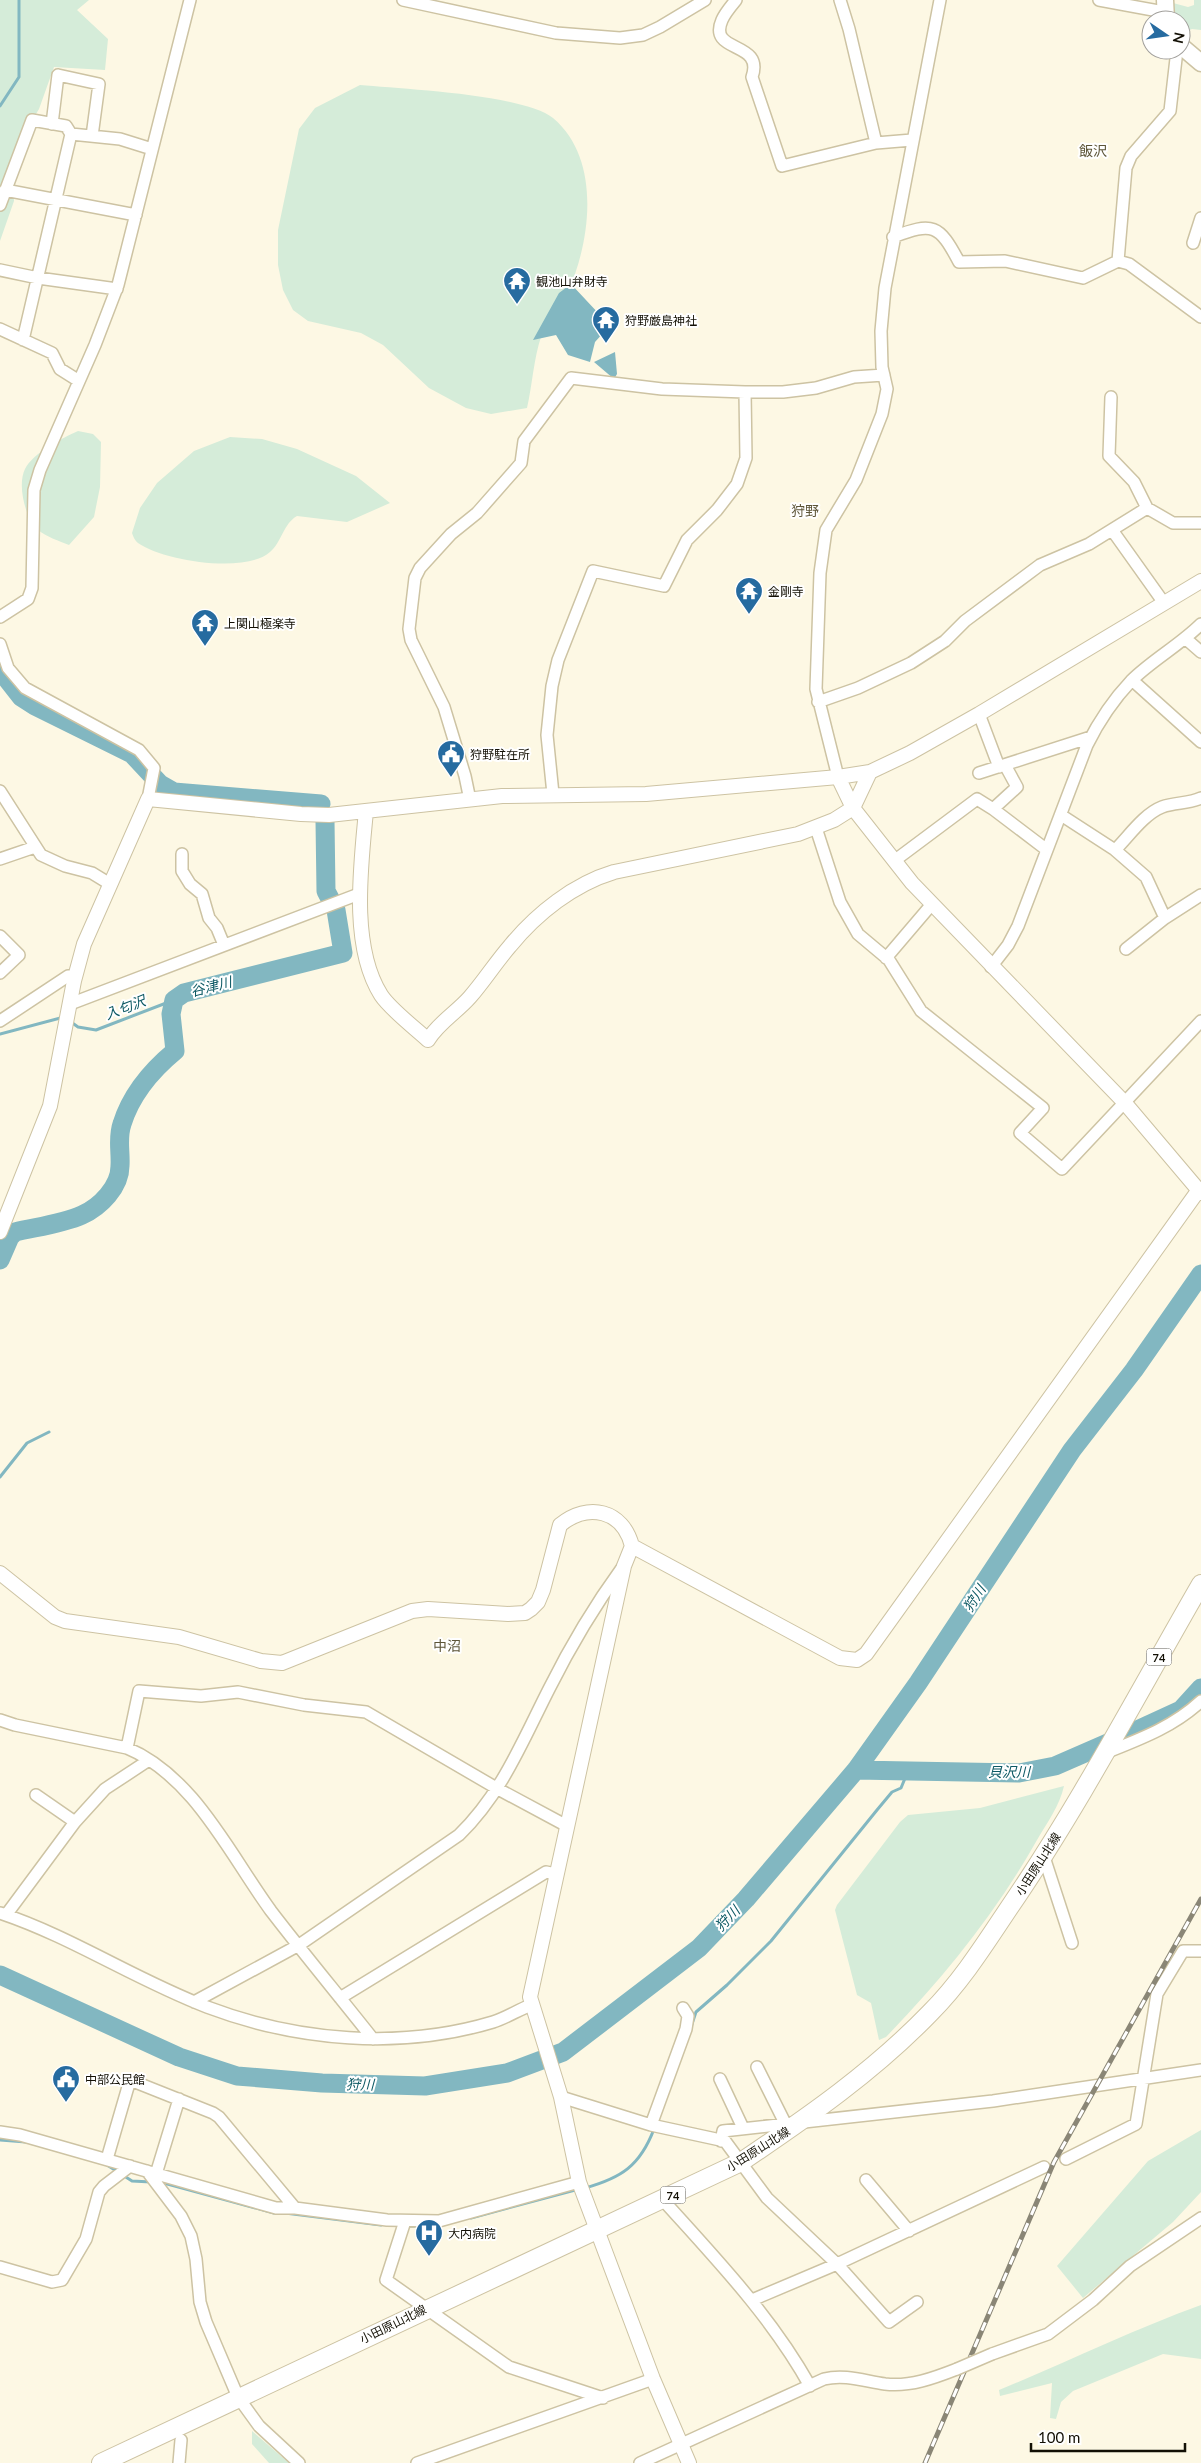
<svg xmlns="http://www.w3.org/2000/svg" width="1201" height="2463" font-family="Lato,'Noto Sans JP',sans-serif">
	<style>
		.green { fill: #d5ecd9 }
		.water { fill: #82b7c1 }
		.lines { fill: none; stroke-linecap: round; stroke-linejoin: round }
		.stream { stroke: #82b7c1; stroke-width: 3 }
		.river { stroke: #82b7c1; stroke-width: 19 }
		.minor-casing { stroke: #cdc3a3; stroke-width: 14 }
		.tertiary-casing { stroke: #cdc3a3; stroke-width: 16 }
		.secondary-casing { stroke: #cdc3a3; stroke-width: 19 }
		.primary-casing { stroke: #cdc3a3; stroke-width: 20 }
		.minor { stroke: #fff; stroke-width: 11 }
		.tertiary { stroke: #fff; stroke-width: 14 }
		.secondary { stroke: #fff; stroke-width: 16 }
		.primary { stroke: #fff; stroke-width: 18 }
		.rail-casing { stroke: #8a8676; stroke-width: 5 }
		.rail { stroke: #fff; stroke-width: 3; stroke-dasharray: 9; stroke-linecap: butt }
		.minor-bridge-casing { stroke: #cdc3a3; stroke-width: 14; stroke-linecap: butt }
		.minor-bridge { stroke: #fff; stroke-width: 11 }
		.labels { text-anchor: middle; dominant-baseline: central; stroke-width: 4; stroke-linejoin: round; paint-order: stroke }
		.shield { fill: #fff; stroke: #5a5850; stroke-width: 1 }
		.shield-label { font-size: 11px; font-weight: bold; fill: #131005 }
		.poi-label { font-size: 12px; fill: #131005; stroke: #fff; text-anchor: start }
		.street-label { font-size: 12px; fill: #131005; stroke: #fff }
		.neighbourhood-label { font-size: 14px; fill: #5d5538; stroke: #fff }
		.water-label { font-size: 14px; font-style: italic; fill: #0d5964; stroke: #fff }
	</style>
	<rect width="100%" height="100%" fill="#fdf8e4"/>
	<path class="green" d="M0 0H89L77 10 108 39 105 70 54 67 39 109 12 154 14 201 0 241Z
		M1194 0H1201V30L1192 29 1181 34V20H1170L1173 3 1188 7 1194 5Z
		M360 85C402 89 523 94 553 118 597 155 592 225 575 274 570 289 563 302 555 315 551 322 544 329 541 337 534 357 532 386 527 408L491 414 466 408 429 388 383 345 361 333 308 321 293 310 283 290 278 265V230L299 129 315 108Z
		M78 431 93 434 101 442 100 487 94 517 69 545C59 541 47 537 38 530 25 518 17 485 25 469 33 453 62 438 78 431Z
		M230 437 262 439 297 449 356 476 390 503 347 522 297 516C283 524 282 542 270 552 246 574 163 561 138 543 135 541 133 536 132 533L140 508 157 483 194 451Z
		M1064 1786C1060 1805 1047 1823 1037 1840 996 1913 944 1977 886 2037L879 2040 871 2003 857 1995 835 1910 837 1905 900 1822 908 1815 980 1808Z
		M1201 2130V2192L1173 2222 1083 2298 1057 2266 1148 2161Z
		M1201 2305V2359L1163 2354 1073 2391 1061 2402 1056 2419 1050 2418 1052 2383 1000 2396 999 2390C1067 2362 1132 2330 1201 2305Z
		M252 2431 289 2463H269L252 2444Z"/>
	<path class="water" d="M571 284 600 315 604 332 595 342 590 362 568 355 556 335 533 340 559 293Z
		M615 352 617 374 614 379 594 362Z"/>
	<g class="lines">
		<path class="stream" d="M0 106 19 77V0
			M71 1022 78 1027 96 1030 174 1000
			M0 1034 64 1017
			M0 1477 27 1443 49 1432
			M691 2027 696 2012 727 1985 771 1941 877 1810 892 1792 901 1788 908 1771
			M0 2140 26 2142
			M107 2165 132 2181 151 2182
			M160 2182 274 2213
			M585 2188C621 2178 640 2166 654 2129
			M285 2213 381 2225
			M471 2218 579 2189
			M407 2226H421"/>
		<path class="river" d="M0 670 21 697 35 706 132 754 160 784 174 792 321 804
			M0 1260 10 1237 15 1232C36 1227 62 1224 82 1215 100 1207 120 1187 120 1166 121 1152 117 1138 122 1124 131 1095 152 1070 175 1051L171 1014 174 1000 184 993 343 953 336 910 326 891 325 821
			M856 1770 1019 1773 1055 1766 1133 1732 1181 1710 1201 1688
			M0 1975 179 2057 237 2076 322 2083 425 2086 507 2073 563 2052 699 1948 746 1899 856 1770 918 1683 1072 1450 1134 1370 1201 1274"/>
		<defs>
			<path id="minor" d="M403 0 556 33 620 38 643 35 660 27 705 0
				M736 0C731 6 725 13 722 20 707 54 765 40 752 77L782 166 876 143 912 140
				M840 0 849 29 876 143
				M1099 0 1164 12
				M52 124 58 75 99 84 92 136
				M5 190 136 215
				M0 205 32 120 66 126 71 134
				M893 237C933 222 939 224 959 262L1005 261 1083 278 1118 261 1129 264 1201 317
				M1193 243 1201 218
				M1118 261 1126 168 1131 156 1170 111 1177 50
				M0 270 38 278 117 289
				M0 329 52 353 60 369 79 381
				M23 340 71 134 120 139 152 149
				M1147 508 1173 523H1201
				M1112 530 1164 603
				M0 617 28 599 32 588 34 490 40 470 95 345 118 285 190 0
				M1185 638 1201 652
				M0 644 8 668 25 688 139 750 154 768 148 799
				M1132 680 1201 742
				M818 702 858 688 911 663 945 641 965 621 1040 565 1089 544 1147 508 1134 482 1109 456 1111 397
				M979 714 999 767
				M979 773 1091 737
				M838 777 816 689 820 573 826 530 856 480 882 414 887 389 882 367 881 331 885 288 940 0
				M0 791 41 855 65 866 92 873 110 884
				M553 794 547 735 552 686 558 660 593 571 664 586 687 540 717 510 737 484 746 458 745 392
				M470 800 465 776 444 707 411 640 409 629 415 578 420 568 451 534 477 513 521 463 524 441 571 378 662 389 745 392H783L816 388 854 377 884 375
				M993 809 1047 850
				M1061 815 1115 850 1146 877 1165 918
				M816 828 840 902 858 934 889 960 921 1011 1043 1108 1020 1133 1062 1169 1201 1021
				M1115 850C1129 836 1144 814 1162 807 1175 802 1189 804 1201 798
				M182 854V871L190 884 202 894 209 918 217 928 224 945
				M0 859 35 847
				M894 861 977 799 993 809 1017 787 1005 765
				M0 936 19 955 0 973
				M1126 949 1165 918 1201 895
				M886 958 932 904
				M991 967 1008 945 1018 926 1087 745C1099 721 1113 700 1131 681 1152 660 1180 645 1201 624
				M70 1004 359 894
				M0 1021 68 976 75 977
				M0 1720 15 1725 127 1748C194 1776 230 1855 271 1911 304 1954 339 1996 373 2039
				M127 1748 139 1691 201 1696 238 1692 304 1705 366 1712 498 1789 567 1826
				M1105 1753C1140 1739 1173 1727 1201 1701
				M36 1795 75 1822
				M1044 1857 1072 1943
				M0 1913C72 1937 136 1980 207 2007 297 2041 400 2050 493 2022 506 2018 518 2010 531 2005
				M6 1915 75 1822 105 1789 149 1760
				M340 1998 546 1872 556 1874
				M194 2002 299 1945 459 1835C502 1793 522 1742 549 1689 570 1647 595 1605 622 1568
				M757 2067 785 2123
				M720 2079 743 2128
				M561 2097 651 2125 725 2141 767 2198 837 2264 889 2322 917 2302
				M651 2125 686 2029 688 2016 683 2008
				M0 2132 20 2135 276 2208H295L387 2220 439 2221 579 2182
				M721 2141 723 2131 993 2101 1201 2070
				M107 2159 130 2080 213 2113 219 2117 295 2208
				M1066 2159 1136 2124 1157 1994 1183 1951H1201
				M147 2171 181 2216 191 2236 196 2259 200 2302 206 2322 238 2397 259 2426 299 2463
				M156 2174 179 2099
				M866 2180 909 2231
				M663 2200C716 2259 771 2316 810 2386
				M405 2221 386 2280 509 2367 603 2398
				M0 2267 52 2282 62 2280 86 2239 99 2192 104 2186 130 2166
				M752 2300 837 2264 1044 2167
				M992 2354 1048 2334 1093 2300 1130 2266 1201 2218
				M179 2463 181 2440
				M417 2463 653 2379
				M640 2463 824 2379C845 2374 864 2381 885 2384 910 2387 934 2378 957 2369"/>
			<path id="tertiary" d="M838 777 853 808 912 883 1124 1102 1201 1193
				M366 811C361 865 350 946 381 995 390 1009 415 1028 428 1040 438 1023 457 1012 470 997 484 981 496 962 510 946 537 913 574 884 614 872L798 834 834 820 853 808 870 772
				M0 1232 50 1106 74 981 84 944 148 799 301 814 329 815 502 796 646 794 838 777 870 772 910 753 979 714 1201 581
				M632 1546 624 1566 530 1997 561 2097 579 2182 653 2379 689 2463
				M0 1573 55 1617 65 1621 179 1637 261 1661 282 1663 412 1611 428 1609 508 1614 525 1613 531 1609 538 1602 543 1590 560 1525C588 1502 623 1510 632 1546L840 1658 857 1660 866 1654 1198 1191"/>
			<path id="secondary" d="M1165 0 1166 20
				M1181 46 1201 63"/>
			<path id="primary" d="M101 2463 741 2162C808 2117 874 2071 930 2013 961 1982 985 1944 1009 1908 1080 1804 1138 1693 1201 1584"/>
		</defs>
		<use href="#minor" class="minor-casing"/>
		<use href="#tertiary" class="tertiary-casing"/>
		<use href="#secondary" class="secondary-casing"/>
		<use href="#primary" class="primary-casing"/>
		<use href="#minor" class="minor"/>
		<use href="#tertiary" class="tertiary"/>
		<use href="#secondary" class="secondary"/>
		<use href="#primary" class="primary"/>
		<defs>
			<path id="rail" d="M925 2463 1054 2162 1201 1899"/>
		</defs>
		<use href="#rail" class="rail-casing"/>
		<use href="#rail" class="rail"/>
		<defs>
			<path id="minor-bridge" d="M957 2369 992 2354"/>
		</defs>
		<use href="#minor-bridge" class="minor-bridge-casing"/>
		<use href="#minor-bridge" class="minor-bridge"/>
	</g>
	<defs>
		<symbol id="temple-pin" viewBox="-11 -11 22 30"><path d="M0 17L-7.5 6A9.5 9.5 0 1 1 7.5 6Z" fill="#266ba0" stroke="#fff"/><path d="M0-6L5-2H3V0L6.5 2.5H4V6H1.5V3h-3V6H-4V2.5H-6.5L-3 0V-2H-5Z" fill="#fff"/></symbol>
		<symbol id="civic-pin" viewBox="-11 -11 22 30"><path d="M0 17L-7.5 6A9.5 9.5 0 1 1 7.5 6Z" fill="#266ba0" stroke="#fff"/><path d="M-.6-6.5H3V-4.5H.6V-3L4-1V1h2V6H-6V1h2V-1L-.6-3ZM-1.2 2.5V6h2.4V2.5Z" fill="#fff"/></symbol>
		<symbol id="hospital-pin" viewBox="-11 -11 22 30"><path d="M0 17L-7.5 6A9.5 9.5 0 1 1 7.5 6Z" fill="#266ba0" stroke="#fff"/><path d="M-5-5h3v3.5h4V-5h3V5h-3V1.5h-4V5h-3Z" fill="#fff"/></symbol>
	</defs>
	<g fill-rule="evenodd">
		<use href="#temple-pin" x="501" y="265" width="32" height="43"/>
		<use href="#temple-pin" x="590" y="304" width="32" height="43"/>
		<use href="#temple-pin" x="733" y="575" width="32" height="43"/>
		<use href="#temple-pin" x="189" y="607" width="32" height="43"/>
		<use href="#civic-pin" x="435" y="738" width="32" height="43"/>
		<use href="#civic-pin" x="50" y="2063" width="32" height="43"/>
		<use href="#hospital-pin" x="413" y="2217" width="32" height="43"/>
	</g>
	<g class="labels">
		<g class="shield">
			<rect x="1146.5" y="1648.5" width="25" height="17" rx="4"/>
			<rect x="660.5" y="2186.5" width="25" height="17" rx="4"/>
		</g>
		<g class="shield-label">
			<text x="1159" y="1657">74</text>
			<text x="673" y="2195">74</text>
		</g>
		<g class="poi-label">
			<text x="536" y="281">観池山弁財寺</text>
			<text x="625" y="320">狩野厳島神社</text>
			<text x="768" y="591">金剛寺</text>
			<text x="224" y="623">上関山極楽寺</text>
			<text x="470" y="754">狩野駐在所</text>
			<text x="85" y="2079">中部公民館</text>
			<text x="448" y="2233">大内病院</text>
		</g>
		<g class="street-label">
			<text transform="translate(1038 1864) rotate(-57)">小田原山北線</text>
			<text transform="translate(758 2149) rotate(-32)">小田原山北線</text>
			<text transform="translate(393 2324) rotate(-26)">小田原山北線</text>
		</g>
		<g class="neighbourhood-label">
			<text x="1093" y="150">飯沢</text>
			<text x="805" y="510">狩野</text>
			<text x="447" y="1645">中沼</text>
		</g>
		<g class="water-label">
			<text transform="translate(211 986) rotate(-14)">谷津川</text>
			<text transform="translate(125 1007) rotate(-21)">入匂沢</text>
			<text transform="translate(974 1598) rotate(-57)">狩川</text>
			<text x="1009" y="1771">貝沢川</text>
			<text transform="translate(727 1918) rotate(-46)">狩川</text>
			<text transform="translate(360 2084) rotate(1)">狩川</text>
		</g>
	</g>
	<g transform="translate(1166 35) rotate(103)"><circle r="24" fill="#ffffff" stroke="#a19f9b"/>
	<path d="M0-4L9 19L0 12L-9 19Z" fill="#266ba0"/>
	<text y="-8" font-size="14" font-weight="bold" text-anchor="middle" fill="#131005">N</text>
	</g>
	<path d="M1031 2443v8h154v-8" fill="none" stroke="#131005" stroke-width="2.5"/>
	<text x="1038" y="2443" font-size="15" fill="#131005" stroke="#ffffff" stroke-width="4" paint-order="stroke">100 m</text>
</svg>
